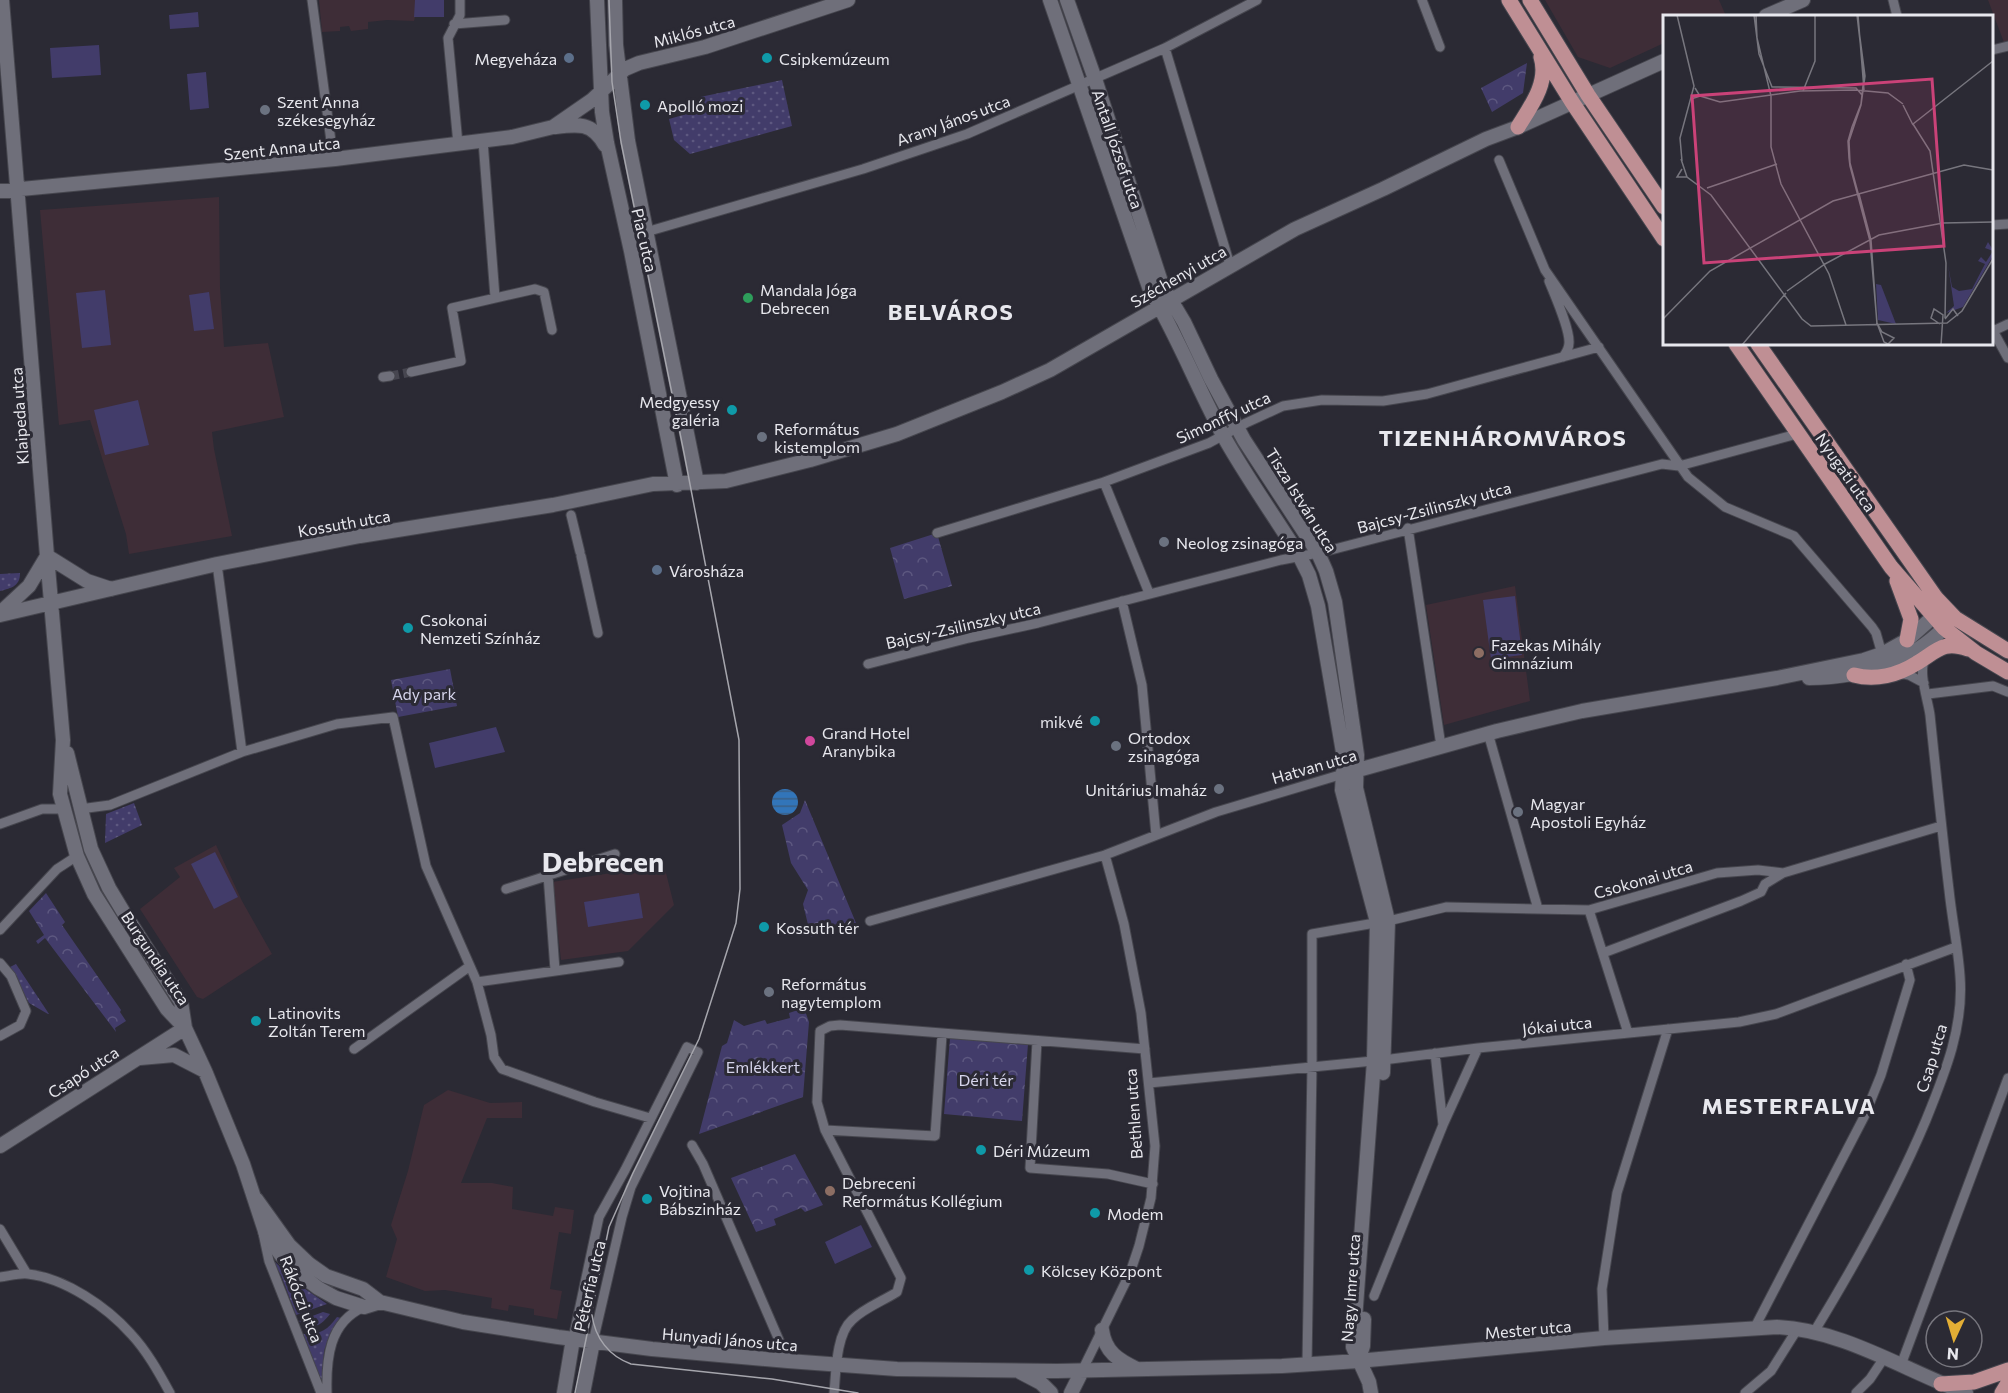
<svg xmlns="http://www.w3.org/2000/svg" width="2008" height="1393" font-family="Commissioner,sans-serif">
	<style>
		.education { fill: #3e2d37 }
		.grass { fill: url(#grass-dots) }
		.park { fill: url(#park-crowns) }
		.pitch { fill: #423c6a }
		.water { fill: url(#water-rules) }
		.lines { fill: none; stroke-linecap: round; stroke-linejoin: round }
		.street-tunnel { stroke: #474650; stroke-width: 9; stroke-dasharray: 9 4.5; stroke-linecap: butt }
		.street-casing { stroke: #46464e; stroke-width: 11 }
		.secondary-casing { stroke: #46464e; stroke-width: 16 }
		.primary-casing { stroke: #46464e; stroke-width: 17 }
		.street { stroke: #6f6f7a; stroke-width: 9 }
		.secondary { stroke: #6f6f7a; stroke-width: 14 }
		.primary { stroke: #bf8f94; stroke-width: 15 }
		.tram { stroke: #a6a6ad; stroke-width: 1.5 }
		.service-dot { fill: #5c6f8a; stroke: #2b2a34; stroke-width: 2 }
		.culture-dot { fill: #0f9aa8; stroke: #2b2a34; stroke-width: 2 }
		.worship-dot { fill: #6b7280; stroke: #2b2a34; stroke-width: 2 }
		.leisure-dot { fill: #2e9e5b; stroke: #2b2a34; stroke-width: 2 }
		.education-dot { fill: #8d6e63; stroke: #2b2a34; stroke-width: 2 }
		.hotel-dot { fill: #d1479c; stroke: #2b2a34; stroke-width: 2 }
		.labels { text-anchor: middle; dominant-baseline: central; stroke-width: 6; stroke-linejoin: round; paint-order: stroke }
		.street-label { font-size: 16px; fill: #e8e8ee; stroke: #2b2a34 }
		.poi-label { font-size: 16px; fill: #e8e8ee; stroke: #2b2a34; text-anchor: start }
		.park-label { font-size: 16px; fill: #d6d5ec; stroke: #2b2a34 }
		.district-label { font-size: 22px; font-weight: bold; letter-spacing: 1.5px; fill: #e8e8ee; stroke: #2b2a34 }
		.town-label { font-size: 28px; font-weight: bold; fill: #e8e8ee; stroke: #2b2a34 }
		.inset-road { fill: none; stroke: #77767e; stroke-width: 1.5 }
		.view { fill: #ca4278; fill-opacity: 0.15; stroke: #ca4278; stroke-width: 3 }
		.inset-edge { fill: none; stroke: #e8e8ee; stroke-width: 3 }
	</style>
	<defs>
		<pattern id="grass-dots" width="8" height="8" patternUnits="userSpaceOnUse" patternTransform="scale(1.5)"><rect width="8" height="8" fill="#423c6a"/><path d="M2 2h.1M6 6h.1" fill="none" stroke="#5d5880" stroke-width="1.8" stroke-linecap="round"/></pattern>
		<pattern id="park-crowns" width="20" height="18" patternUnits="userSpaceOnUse" patternTransform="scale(1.5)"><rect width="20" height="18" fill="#423c6a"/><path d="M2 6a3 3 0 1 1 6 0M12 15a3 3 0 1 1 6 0" fill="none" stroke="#5d5880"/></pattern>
		<pattern id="water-rules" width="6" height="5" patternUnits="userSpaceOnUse" patternTransform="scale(1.5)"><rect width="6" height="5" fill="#3275b9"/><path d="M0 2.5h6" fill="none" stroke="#3b6086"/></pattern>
	</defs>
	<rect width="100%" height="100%" fill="#2b2a34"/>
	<path class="education" d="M319 0H444V17H415L414 21 387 20 368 22V29L351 31 349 26 340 27V31L322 32Z
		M1545 0H1719L1726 16H1664V43L1610 68 1578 57Z
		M1988 0H2008V44L2005 45Z
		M219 197 220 287 224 347 268 343 284 417 212 432 214 449 232 536 129 554 126 534 90 420 59 425 40 210Z
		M1515 586 1530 701 1444 725 1426 605Z
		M216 845 242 901 272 954 203 999 197 997 140 909 180 877 174 868Z
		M664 865 674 905 628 951 561 960 552 882Z
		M448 1090 490 1103 522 1102V1118H487L461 1183H492L513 1187 512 1209 553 1216 555 1207 574 1210 571 1234 559 1232 550 1289 562 1291 557 1319 534 1315V1309L509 1305 508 1311 491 1308 492 1298 445 1290 425 1291 386 1277 397 1239 391 1225 408 1171 424 1105Z"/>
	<path class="grass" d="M782 80 792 126 690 154 674 140 669 119 704 109 700 97Z
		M20 573C20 586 12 588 0 591V574Z
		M134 803 142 825 105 843 106 814Z
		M16 964 49 1014H48L29 1003 10 967Z
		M275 1262 298 1284 327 1304 296 1315 281 1275 273 1263Z
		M323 1312 330 1314C321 1326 312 1331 299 1321Z
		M337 1317 341 1318 330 1334 324 1351 322 1383 302 1334C319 1335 327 1331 337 1317Z"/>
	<path class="park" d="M1527 63 1523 93 1492 112 1481 88Z
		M937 533 952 586 904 599 890 548Z
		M450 669 457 706 398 717 391 680Z
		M805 800 856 923 811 937 803 904 808 890 791 863 782 825 800 813Z
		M46 893 65 922 62 925 121 1010 120 1012 126 1021 115 1028 116 1032 45 938 38 944 36 941 44 935 29 911Z
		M804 1008 809 1022 803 1097 699 1134 722 1046 727 1043 734 1020 744 1026 765 1020 767 1024 790 1018 789 1013Z
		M950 1038 1028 1044 1022 1121 944 1114Z
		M795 1154 823 1205 805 1212 801 1208 774 1219 776 1225 756 1232 731 1178Z"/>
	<path class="pitch" d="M415 0H444V17H414Z
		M198 12 199 27 170 29 169 15Z
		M99 45 101 75 52 78 50 48Z
		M206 72 209 108 190 110 187 74Z
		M105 290 111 345 82 348 76 293Z
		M209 292 214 329 194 331 189 295Z
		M138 400 149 445 105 455 94 410Z
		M1515 596 1522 655 1491 659 1483 600Z
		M496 727 505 752 435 768 429 743Z
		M215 852 238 897 214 909 191 864Z
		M639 893 643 918 588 927 584 902Z
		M861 1225 872 1247 835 1264 825 1242Z"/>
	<path class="water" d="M772 802a13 13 0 1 1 26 0a13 13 0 1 1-26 0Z"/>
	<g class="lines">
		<path class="street-tunnel" d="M390 376 411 372"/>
		<defs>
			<path id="street" d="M312 0 331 141 335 159
				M1422 0 1440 47
				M1893 0 1897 16
				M454 24 505 20
				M1165 48 1230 265
				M1992 50 2008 46
				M483 141 495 297
				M458 144 448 38 460 15V0
				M1499 160 1545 270 1688 477 1725 507 1794 536 1872 627 1876 633 1882 654
				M1992 225 2008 224
				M646 232 863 169 967 134 1165 48 1257 0
				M1549 281C1555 296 1570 329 1569 343 1569 349 1566 353 1563 357
				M1992 329 2008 358
				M1993 331 2008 324
				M411 372 461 361 452 308 535 289 544 292 552 330
				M383 377 390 376
				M1104 482 1149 593
				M571 515 580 552
				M1408 528 1441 746
				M937 533 1104 482 1209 443 1246 423 1283 406 1322 400 1383 401 1427 394 1599 347
				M581 556 598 633
				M217 564 242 752
				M1122 601 1142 685 1156 835
				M868 664 969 638 1038 623 1281 560 1323 552 1662 464 1679 466 1797 434
				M1899 673 1909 675 1924 683
				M1928 694 1993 686 2008 692
				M1488 733 1538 909
				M80 809 110 805 242 752 337 724 393 717 426 866 477 982 491 1035 494 1057 502 1069 595 1102 650 1118
				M0 824 42 809H63
				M548 875 555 970
				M506 889 615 854
				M1589 910 1628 1033
				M870 921 1105 855 1216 812 1343 774
				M0 930 57 869 77 856
				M1603 953 1741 901 1761 892 1765 884 1783 873
				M0 963 11 976 26 1011 20 1025 0 1036
				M477 982 619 962
				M1037 1041 1030 1168 1108 1174 1153 1184
				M354 1049 470 966
				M1435 1053 1443 1125
				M1149 1083 1383 1060 1478 1048 1739 1022 1776 1014 1956 947
				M825 1130 935 1136 942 1035
				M692 1145 703 1164 788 1361
				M0 1229 27 1274
				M263 1233 269 1261 321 1393
				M0 1277C9 1276 19 1273 28 1274 65 1278 107 1307 131 1334 147 1351 159 1373 170 1393
				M1374 1296 1443 1125 1478 1048
				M1755 1327 1864 1117 1881 1075 1910 980 1906 964
				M1814 1332C1856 1263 1895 1194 1926 1120 1945 1073 1964 1027 1960 976 1958 947 1952 919 1949 890 1942 832 1936 773 1930 715 1928 700 1917 670 1926 657
				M1604 1338 1602 1289 1617 1193 1668 1029
				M573 1339 599 1217 625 1170 687 1047 698 1052 631 1187 622 1217 593 1342
				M1307 1364 1312 1066V934L1392 920 1446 907 1589 910 1717 873 1758 870 1783 873 1941 826
				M1901 1365 2008 1078
				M1082 1371 1130 1273 1139 1246 1151 1198 1155 1146 1141 1013 1124 924 1105 855
				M327 1393C326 1359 329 1322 364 1307
				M834 1393C836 1372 836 1334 852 1320 864 1308 883 1301 897 1292L901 1278 825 1130 817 1102 820 1031 830 1026 840 1025 1145 1049
				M1745 1393 1771 1371 1798 1328
				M1856 1393 1870 1379 1884 1358"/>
			<path id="secondary" d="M2 0 47 556 63 740 60 794 77 856 94 894 167 1009 185 1028
				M597 0 602 112 607 143 631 251 677 485
				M615 0 616 45 628 141 697 483
				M1050 0 1150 290C1178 337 1198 389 1224 437 1247 478 1275 517 1300 557L1309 575 1318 606 1344 758 1342 790 1377 922 1374 1061 1353 1347 1369 1382 1371 1393
				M1067 0 1095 79 1162 285 1184 322 1211 379 1244 440 1318 553 1326 571 1335 602 1357 755 1356 788 1388 921 1383 1073
				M1766 16 1803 0
				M555 127C578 124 592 122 605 145
				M0 191 335 159 512 137 553 127 592 100 625 69 639 63 705 47 848 0
				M47 556 87 581 111 589
				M0 613 29 586 47 556
				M0 615 217 564 360 536 553 505 653 484 726 481 810 460 897 434 1002 392 1050 370 1295 229 1383 189 1486 139 1518 127 1664 61
				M1809 678C1859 677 1908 665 1944 628
				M67 753 91 849 109 888 124 913 181 1002 185 1028 205 1071 243 1164 266 1234 281 1255 301 1275 318 1288 336 1298 364 1307 380 1302
				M1351 772 1497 731 1582 711 1777 678 1864 660 1882 654 1907 640 1933 617
				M140 1058 174 1055 205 1071
				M0 1146 185 1028
				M256 1199 289 1245 309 1264 326 1276 363 1289 380 1302 463 1322 558 1337 652 1349 788 1361 897 1369 1057 1371 1282 1366 1358 1361 1604 1338 1777 1327C1843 1330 1904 1370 1966 1393
				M1102 1330C1105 1352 1118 1360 1137 1369
				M1358 1361 1363 1346 1364 1319
				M1020 1372 1041 1383 1051 1393
				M564 1393 573 1339
				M583 1393 593 1342
				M1071 1393 1082 1371"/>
			<path id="primary" d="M1509 0 1572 102 1664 239
				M1530 0 1588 95 1664 207
				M1518 127C1531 106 1549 82 1541 57
				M1736 344 1891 567 1944 628 1976 653 2008 672
				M1758 344 1936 598 1955 618 2008 651
				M1897 581 1911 619 1907 640
				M1854 675C1875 681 1898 675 1917 663 1937 651 1943 640 1968 649
				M1941 1384 1974 1382 2008 1370
				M2002 1393 2008 1383"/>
		</defs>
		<use href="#street" class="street-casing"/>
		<use href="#secondary" class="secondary-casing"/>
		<use href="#primary" class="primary-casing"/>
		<use href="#street" class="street"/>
		<use href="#secondary" class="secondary"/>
		<use href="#primary" class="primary"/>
		<path class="tram" d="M592 1315C595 1338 609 1356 631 1364L772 1379 858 1393
			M575 1393 609 1227 633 1173 699 1039 736 923 740 889 739 740 684 453 621 142 612 82 609 0"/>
	</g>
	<g class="service-dot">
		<circle cx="569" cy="58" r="6"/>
		<circle cx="657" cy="570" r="6"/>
	</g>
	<g class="culture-dot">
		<circle cx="767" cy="58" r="6"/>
		<circle cx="645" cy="105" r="6"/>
		<circle cx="732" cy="410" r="6"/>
		<circle cx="408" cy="628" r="6"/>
		<circle cx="1095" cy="721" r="6"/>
		<circle cx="764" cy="927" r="6"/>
		<circle cx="256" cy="1021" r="6"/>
		<circle cx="981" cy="1150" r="6"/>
		<circle cx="647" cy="1199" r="6"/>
		<circle cx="1095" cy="1213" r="6"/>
		<circle cx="1029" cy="1270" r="6"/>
	</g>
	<g class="worship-dot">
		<circle cx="265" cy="110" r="6"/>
		<circle cx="762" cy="437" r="6"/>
		<circle cx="1164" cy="542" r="6"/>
		<circle cx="1116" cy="746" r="6"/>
		<circle cx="1219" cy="789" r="6"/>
		<circle cx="1518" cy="812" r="6"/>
		<circle cx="769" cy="992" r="6"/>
	</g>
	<circle class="leisure-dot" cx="748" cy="298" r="6"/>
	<g class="education-dot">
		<circle cx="1479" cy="653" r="6"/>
		<circle cx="830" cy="1191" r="6"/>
	</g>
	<circle class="hotel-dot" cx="810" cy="741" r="6"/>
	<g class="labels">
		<g class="street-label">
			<text transform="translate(694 31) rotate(-15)">Miklós utca</text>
			<text transform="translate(953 120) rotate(-20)">Arany János utca</text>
			<text transform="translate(282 148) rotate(-6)">Szent Anna utca</text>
			<text transform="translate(1118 149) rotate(71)">Antall József utca</text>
			<text transform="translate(645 240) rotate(77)">Piac utca</text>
			<text transform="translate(1178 276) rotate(-30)">Széchenyi utca</text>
			<text transform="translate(19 416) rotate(-94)">Klaipeda utca</text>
			<text transform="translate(1223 417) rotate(-25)">Simonffy utca</text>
			<text transform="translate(1846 472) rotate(55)">Nyugati utca</text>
			<text transform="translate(1302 500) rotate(58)">Tisza István utca</text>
			<text transform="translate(1434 507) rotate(-15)">Bajcsy-Zsilinszky utca</text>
			<text transform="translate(344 523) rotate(-10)">Kossuth utca</text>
			<text transform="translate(963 625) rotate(-13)">Bajcsy-Zsilinszky utca</text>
			<text transform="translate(1314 766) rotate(-16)">Hatvan utca</text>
			<text transform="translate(1643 879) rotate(-16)">Csokonai utca</text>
			<text transform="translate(156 958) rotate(56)">Burgundia utca</text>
			<text transform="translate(1557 1025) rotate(-6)">Jókai utca</text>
			<text transform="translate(1931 1058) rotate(-73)">Csap utca</text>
			<text transform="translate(83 1072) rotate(-33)">Csapó utca</text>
			<text transform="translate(1133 1114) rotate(-94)">Bethlen utca</text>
			<text transform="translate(589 1286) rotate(-77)">Péterfia utca</text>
			<text transform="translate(1350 1288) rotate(-86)">Nagy Imre utca</text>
			<text transform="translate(302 1299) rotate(69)">Rákóczi utca</text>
			<text transform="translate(1528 1329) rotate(-5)">Mester utca</text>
			<text transform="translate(730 1339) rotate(5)">Hunyadi János utca</text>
		</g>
		<g class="poi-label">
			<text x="557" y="58" text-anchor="end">Megyeháza</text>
			<text x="779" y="58">Csipkemúzeum</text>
			<text x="277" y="101">Szent Anna<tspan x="277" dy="18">székesegyház</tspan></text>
			<text x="657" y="105">Apolló mozi</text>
			<text x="760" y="289">Mandala Jóga<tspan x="760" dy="18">Debrecen</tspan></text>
			<text x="720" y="401" text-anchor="end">Medgyessy<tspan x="720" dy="18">galéria</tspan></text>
			<text x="774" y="428">Református<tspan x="774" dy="18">kistemplom</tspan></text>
			<text x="1176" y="542">Neolog zsinagóga</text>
			<text x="669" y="570">Városháza</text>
			<text x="420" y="619">Csokonai<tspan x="420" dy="18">Nemzeti Színház</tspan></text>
			<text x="1491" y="644">Fazekas Mihály<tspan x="1491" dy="18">Gimnázium</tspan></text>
			<text x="1083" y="721" text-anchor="end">mikvé</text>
			<text x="822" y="732">Grand Hotel<tspan x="822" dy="18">Aranybika</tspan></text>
			<text x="1128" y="737">Ortodox<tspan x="1128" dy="18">zsinagóga</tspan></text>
			<text x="1207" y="789" text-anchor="end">Unitárius Imaház</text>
			<text x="1530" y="803">Magyar<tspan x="1530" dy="18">Apostoli Egyház</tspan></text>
			<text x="776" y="927">Kossuth tér</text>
			<text x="781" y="983">Református<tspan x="781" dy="18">nagytemplom</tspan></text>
			<text x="268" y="1012">Latinovits<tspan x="268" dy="18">Zoltán Terem</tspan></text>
			<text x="993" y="1150">Déri Múzeum</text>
			<text x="842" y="1182">Debreceni<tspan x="842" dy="18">Református Kollégium</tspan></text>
			<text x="659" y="1190">Vojtina<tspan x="659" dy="18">Bábszinház</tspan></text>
			<text x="1107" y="1213">Modem</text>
			<text x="1041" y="1270">Kölcsey Központ</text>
		</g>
		<g class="park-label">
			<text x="424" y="693">Ady park</text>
			<text x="763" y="1066">Emlékkert</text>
			<text x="986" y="1079">Déri tér</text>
		</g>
		<g class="district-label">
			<text x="951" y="311">BELVÁROS</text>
			<text x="1503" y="437">TIZENHÁROMVÁROS</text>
			<text x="1789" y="1105">MESTERFALVA</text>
		</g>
		<g class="town-label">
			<text x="603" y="861">Debrecen</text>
		</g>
	</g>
	<g transform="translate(1663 15)">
		<rect width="330" height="330" fill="#2b2a34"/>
		<path d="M325 227 330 235V241L300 292 283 298 291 291 285 250 289 272 296 276 309 274 322 249 315 246 318 242 323 247 330 236 322 233Z" fill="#423c6a"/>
		<path d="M213 269 218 270 233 309 215 305Z" fill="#423c6a"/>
		<path class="inset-road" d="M14 0 31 71 17 123 19 146M91 0 96 39 109 72 193 73 199 80M93 0 94 23 108 81V132L118 169 166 259 183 310M194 0 201 61 198 89 189 112 185 126 186 143 187 151 207 226 214 308 221 327 225 329 231 323 219 317 214 308 207 223 187 148 186 126 198 90 202 61 194 0M195 0 201 75M140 76 152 46V0M37 81 57 87 137 76 192 75 225 78 240 89M28 84 37 81 32 73M240 90 250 110M250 109 267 136 283 248 282 303M250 109 330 46M18 144 24 162 48 180 139 304 148 311 284 308 299 296 330 244M19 154 14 162H24M44 173 114 149M196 179 208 225 214 310M124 276 162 249 216 220 280 208 330 207M0 304 47 256 170 186 301 150 330 155M282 304 290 294 295 301M277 309 268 303 271 294 280 300 278 330M79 330 123 278"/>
		<path class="view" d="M269 64 281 231 41 248 29 81Z"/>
		<rect width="330" height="330" class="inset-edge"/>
	</g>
	<g transform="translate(1954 1339) rotate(184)"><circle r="28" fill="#2b2a34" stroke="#77767e" stroke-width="1.5"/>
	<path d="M0-4.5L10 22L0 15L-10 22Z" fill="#e3ae35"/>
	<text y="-9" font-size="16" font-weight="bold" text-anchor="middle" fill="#e8e8ee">N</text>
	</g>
</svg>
